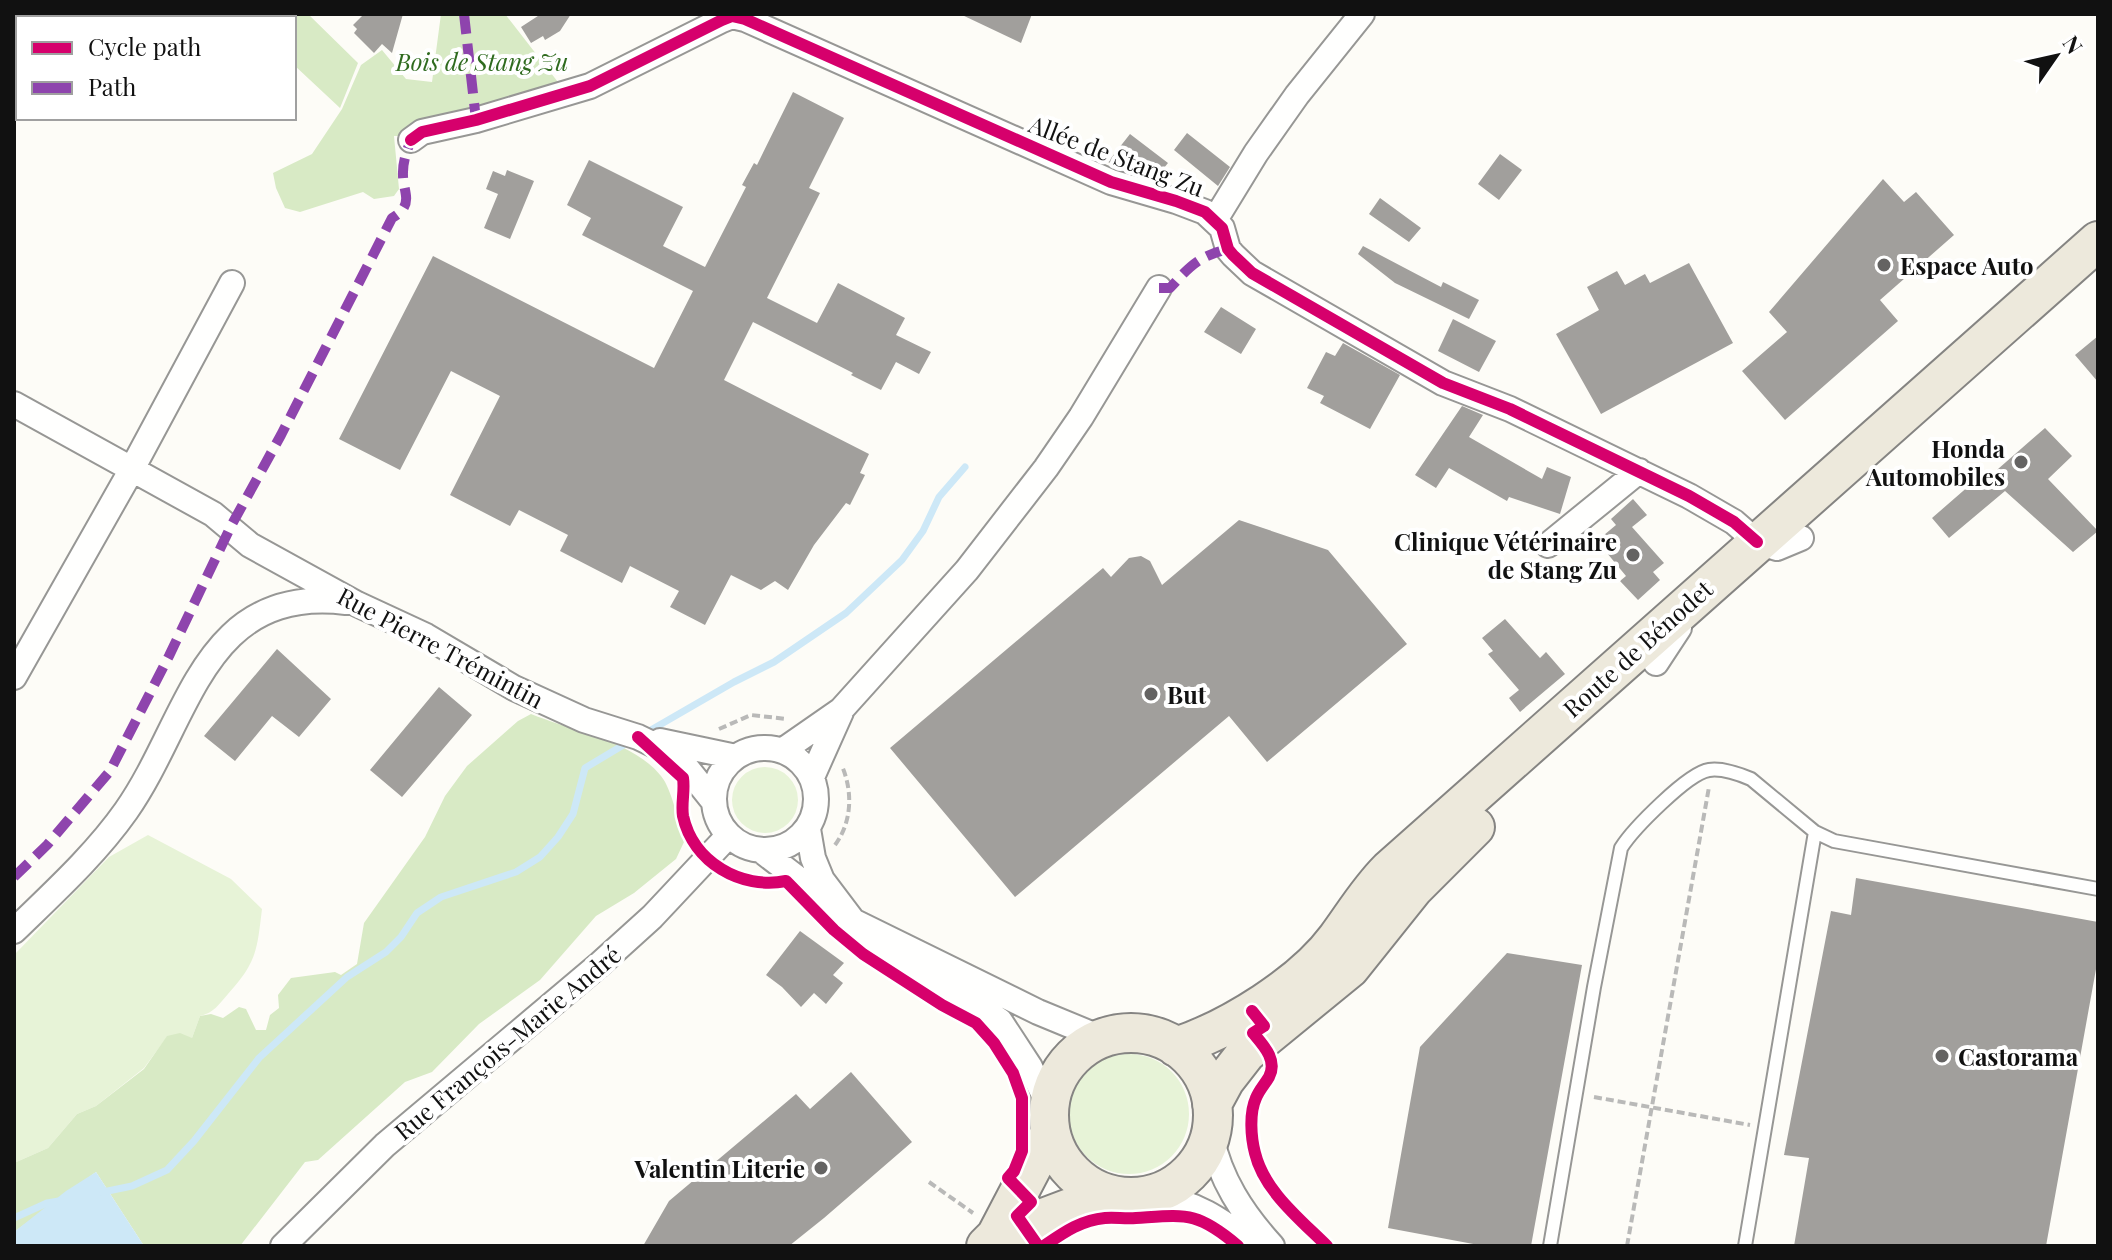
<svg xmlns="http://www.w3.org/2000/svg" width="2112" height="1260" font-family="'Playfair Display',serif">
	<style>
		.green { fill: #e7f3d7 }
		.forest { fill: #d8eac5 }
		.water { fill: #cde8f7 }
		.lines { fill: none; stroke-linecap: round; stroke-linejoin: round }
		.stream { stroke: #cde8f7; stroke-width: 7 }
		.building { fill: #a19f9c }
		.lane-casing { stroke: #979795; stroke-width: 16 }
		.street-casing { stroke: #979795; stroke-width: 28 }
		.primary-casing { stroke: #858482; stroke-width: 42 }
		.path { stroke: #b9b9b8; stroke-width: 4; stroke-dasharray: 8 4; stroke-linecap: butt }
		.lane { stroke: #fffffe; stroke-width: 12 }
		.street { stroke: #fffffe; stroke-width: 24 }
		.primary { stroke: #ede9dc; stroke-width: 38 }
		.quiet { stroke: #8e44ad; stroke-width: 10; stroke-dasharray: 20 10; stroke-linecap: butt }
		.cycleway-casing { stroke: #fff; stroke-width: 17 }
		.cycleway { stroke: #d6006c; stroke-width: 12 }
		.poi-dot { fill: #646362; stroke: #fff; stroke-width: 3 }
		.labels { text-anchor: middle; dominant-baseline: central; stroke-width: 8; stroke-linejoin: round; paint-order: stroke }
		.park-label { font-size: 24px; font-style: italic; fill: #2f6b1f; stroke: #fff }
		.street-label { font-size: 24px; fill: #111; stroke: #fff }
		.poi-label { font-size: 24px; font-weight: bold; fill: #111; stroke: #fff; text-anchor: start }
	</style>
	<rect width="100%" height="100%" fill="#fdfcf7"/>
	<path class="green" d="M732 800a33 33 0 1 1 66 0a33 33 0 1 1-66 0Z
		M148 835 231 879 262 909C257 950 257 962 228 994 219 1004 214 1013 200 1016L192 1038 167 1037 144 1068 96 1106 77 1114 48 1148 14 1163V955L109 857Z
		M1069 1114a60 60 0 1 1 120 0a60 60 0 1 1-120 0Z"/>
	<path class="forest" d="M239 14H308L358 63 340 108 294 65V18H242Z
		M441 14H505L561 86 501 103 488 130 445 136H394L399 189 394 196 374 199 363 192 300 212 285 208 276 188 273 173 312 154 342 109 361 65 382 50 406 79 432 82Z
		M531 714C572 731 632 740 661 776 672 789 679 825 684 842L676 859 634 893 596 916 540 980 479 1024 432 1072 405 1082 318 1160 305 1162 240 1246H144L96 1172 14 1232V1163L48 1148 77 1114 96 1106 144 1069 167 1036 180 1033 192 1038 200 1016 211 1014 223 1018 239 1007 246 1009 256 1030H266L270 1015 279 1008 278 995 291 978 335 972 341 975 357 964 364 923 425 837 445 796 467 766 518 721Z"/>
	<path class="water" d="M96 1172 144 1246H14V1232L66 1191Z"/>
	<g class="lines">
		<path class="stream" d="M644 734 734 682 774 662 846 613 902 560 923 531 939 497 965 467
			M103 1192 132 1186 167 1170 194 1141 259 1058 347 977 386 952 401 937 417 913 441 897 516 872 540 857 558 837 573 814 585 768 630 741
			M14 1218 47 1203 59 1201"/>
	</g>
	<path class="building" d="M364 14H403L392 53 382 44 374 53 354 33 357 29 353 25Z
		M541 14H571L560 31 545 40 543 36 531 43 521 27Z
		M960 14H1032L1021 43Z
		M793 92 844 118 809 188 820 193 767 298 817 323 838 283 905 318 896 335 931 352 919 374 896 362 881 390 851 375 853 373 753 322 724 380 869 454 860 473 865 475 850 505 846 503 814 545 788 590 775 581 761 590 731 575 705 625 670 607 679 591 630 566 622 583 560 551 568 535 519 510 510 526 450 495 500 396 451 371 400 470 339 439 433 256 654 368 693 291 582 235 591 218 567 205 589 160 683 207 663 246 705 267 746 187 742 185 754 163 757 165Z
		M1187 133 1230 167 1218 186 1174 150Z
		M1130 134 1168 163 1155 179 1140 168 1135 174 1108 162Z
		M1500 154 1522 170 1499 200 1478 184Z
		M507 170 534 181 510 239 484 228 498 194 486 189 493 171 505 176Z
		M1883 179 1904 202 1916 192 1954 235 1880 300 1898 321 1785 420 1742 371 1787 332 1769 312Z
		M1380 198 1421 228 1409 242 1369 214Z
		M1363 246 1441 287 1443 282 1479 300 1469 319 1395 283 1358 254Z
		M1689 263 1733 343 1601 414 1556 334 1599 310 1587 287 1617 271 1625 285 1645 274 1650 283Z
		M1221 307 1256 329 1241 354 1204 332Z
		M1453 319 1496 341 1479 372 1438 351Z
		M2098 336V382L2075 355Z
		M1343 343 1400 375 1370 429 1320 403 1324 396 1307 388 1326 352 1335 356Z
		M1462 406 1483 415 1469 437 1542 479 1547 467 1571 477 1560 514 1509 497 1507 501 1449 468 1436 488 1415 475Z
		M2045 428 2072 456 2048 479 2098 531 2073 552 2005 491 1949 538 1932 518 1978 478 1982 483Z
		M1633 499 1647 515 1632 527 1664 563 1653 572 1660 580 1638 600 1620 581 1626 576 1602 547 1609 541 1604 535 1616 525 1611 519Z
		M1239 520 1328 550 1407 644 1267 762 1229 716 1015 897 890 748 1103 568 1111 577 1129 558 1141 556 1150 561 1162 585Z
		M1505 619 1540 658 1546 652 1565 674 1520 712 1509 698 1519 690 1488 654 1493 651 1482 638Z
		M277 649 331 699 299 737 272 716 235 761 204 736Z
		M439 687 472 715 402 797 370 770Z
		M1856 878 2098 922V958L2046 1246H1794L1809 1158 1784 1155 1831 911 1851 915Z
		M800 931 844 963 833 975 843 983 826 1004 814 993 801 1007 782 987 766 975Z
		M1507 953 1582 965 1531 1246H1484L1388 1228 1420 1047Z
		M851 1072 912 1142 824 1218 789 1246H643L669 1201 796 1094 810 1109Z"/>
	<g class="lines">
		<defs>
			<path id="lane" d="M1815 832 1834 841 2098 889
				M1550 1246 1594 987 1621 848C1633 829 1688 773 1709 770 1722 768 1739 774 1751 779L1815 832 1745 1246"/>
			<path id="street" d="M411 140 422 132 476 120 590 86 722 20 732 16 745 19 1111 182 1176 201 1205 212 1222 228 1228 249 1233 255 1252 273 1443 383 1510 409 1689 496 1734 522 1757 542
				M1215 220 1256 153 1297 95 1362 14
				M14 404 213 514 250 545 357 604 426 636 514 688 584 720 638 737 671 753 682 762 714 802
				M1757 542 1777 548 1801 538
				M1548 545 1639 471
				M1656 663 1679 628
				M14 677 132 469 232 283
				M660 741 736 757
				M714 799a51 51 0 1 1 102 0a51 51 0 1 1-102 0Z
				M782 751 841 710 967 570 1046 468 1081 417 1159 288
				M812 777 841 712
				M808 829 813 858 822 880 853 921 1038 1012 1101 1038
				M762 851 809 887 837 921 874 951 965 997 1000 1021 1030 1067 1049 1105
				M14 931C53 893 95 855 126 811 190 720 202 585 346 602
				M1211 1136C1220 1179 1242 1213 1272 1246
				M1151 1195C1196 1202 1220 1219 1255 1246
				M283 1246 385 1145 600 964 652 917 729 835"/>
			<path id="primary" d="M1049 1115a82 82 0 1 1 164 0a82 82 0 1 1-164 0Z
				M1176 1047C1230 1029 1303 984 1337 938 1354 915 1368 891 1389 870L2098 241
				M1212 1104 1225 1080 1246 1053 1350 968 1414 888 1475 827
				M996 1236 1107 1194
				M986 1246 996 1236 1050 1133"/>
		</defs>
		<use href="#lane" class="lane-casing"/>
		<use href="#street" class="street-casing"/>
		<use href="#primary" class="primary-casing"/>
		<path class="path" d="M719 729 751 715 787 719
			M681 799 682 813 691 841
			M835 845C852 822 853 792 842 766
			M724 871 756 883H765
			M1266 1081C1221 1145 1284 1204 1327 1246
			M1594 1097 1750 1125
			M929 1182 973 1213
			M1123 1219 1142 1218
			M1627 1246 1709 787"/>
		<use href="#lane" class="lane"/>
		<use href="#street" class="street"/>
		<use href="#primary" class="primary"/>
		<path class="quiet" d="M464 14 476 120
			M1159 288H1170C1190 266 1199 256 1228 249
			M14 877 47 845 110 771 169 656 231 526 281 435 392 218C416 204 402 192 403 172 403 161 407 150 411 140"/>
		<defs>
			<path id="cycleway" d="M411 140 422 132 476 120 590 86 722 20 732 16 745 19 1111 182 1176 201 1205 212 1222 228 1228 249 1233 255 1252 273 1443 383 1510 409 1689 496 1734 522 1757 542
				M638 737 683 778C685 791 681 803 683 816 693 862 741 890 786 881L834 930 863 954 942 1005 976 1023 994 1043 1013 1073 1022 1098V1151L1014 1171 1008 1178 1031 1202 1017 1216 1038 1246
				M1252 1011 1264 1026 1253 1033C1263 1045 1278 1060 1269 1077 1265 1084 1259 1090 1256 1098 1249 1113 1251 1138 1255 1153 1264 1191 1301 1220 1327 1246
				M1044 1246C1063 1233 1081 1220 1105 1218 1115 1217 1125 1219 1136 1218 1186 1215 1197 1211 1238 1246"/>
		</defs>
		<use href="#cycleway" class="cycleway-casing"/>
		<use href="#cycleway" class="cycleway"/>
	</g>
	<g class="poi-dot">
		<circle cx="1884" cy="265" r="8"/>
		<circle cx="2021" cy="462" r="8"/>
		<circle cx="1633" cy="555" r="8"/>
		<circle cx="1151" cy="694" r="8"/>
		<circle cx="1942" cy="1056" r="8"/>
		<circle cx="821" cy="1168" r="8"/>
	</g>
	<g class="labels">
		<g class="park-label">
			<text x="482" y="61">Bois de Stang Zu</text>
		</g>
		<g class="street-label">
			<text transform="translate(1117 155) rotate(21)">Allée de Stang Zu</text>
			<text transform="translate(441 647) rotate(28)">Rue Pierre Trémintin</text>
			<text transform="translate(1637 648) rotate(-42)">Route de Bénodet</text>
			<text transform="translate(507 1042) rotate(-40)">Rue François-Marie André</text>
		</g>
		<g class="poi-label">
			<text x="1900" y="265">Espace Auto</text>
			<text x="2005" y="448" text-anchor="end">Honda<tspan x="2005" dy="28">Automobiles</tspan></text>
			<text x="1617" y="541" text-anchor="end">Clinique Vétérinaire<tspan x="1617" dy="28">de Stang Zu</tspan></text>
			<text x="1167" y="694">But</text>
			<text x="1958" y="1056">Castorama</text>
			<text x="805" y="1168" text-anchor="end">Valentin Literie</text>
		</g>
	</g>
	<rect width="2112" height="1260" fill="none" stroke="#111111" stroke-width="32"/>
	<rect x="16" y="16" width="280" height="104" fill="#ffffff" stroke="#a0a0a0" stroke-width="2"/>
	<rect x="32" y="42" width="40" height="12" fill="#d6006c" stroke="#a0a0a0" stroke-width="2"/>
	<text x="88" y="56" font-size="24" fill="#111111">Cycle path</text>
	<rect x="32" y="82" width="40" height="12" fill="#8e44ad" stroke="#a0a0a0" stroke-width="2"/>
	<text x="88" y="96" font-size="24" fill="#111111">Path</text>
	<g transform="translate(2056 56) rotate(56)" stroke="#ffffff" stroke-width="6" paint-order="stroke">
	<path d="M0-6L14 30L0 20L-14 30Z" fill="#111111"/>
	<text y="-12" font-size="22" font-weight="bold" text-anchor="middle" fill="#111111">N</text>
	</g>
</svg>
